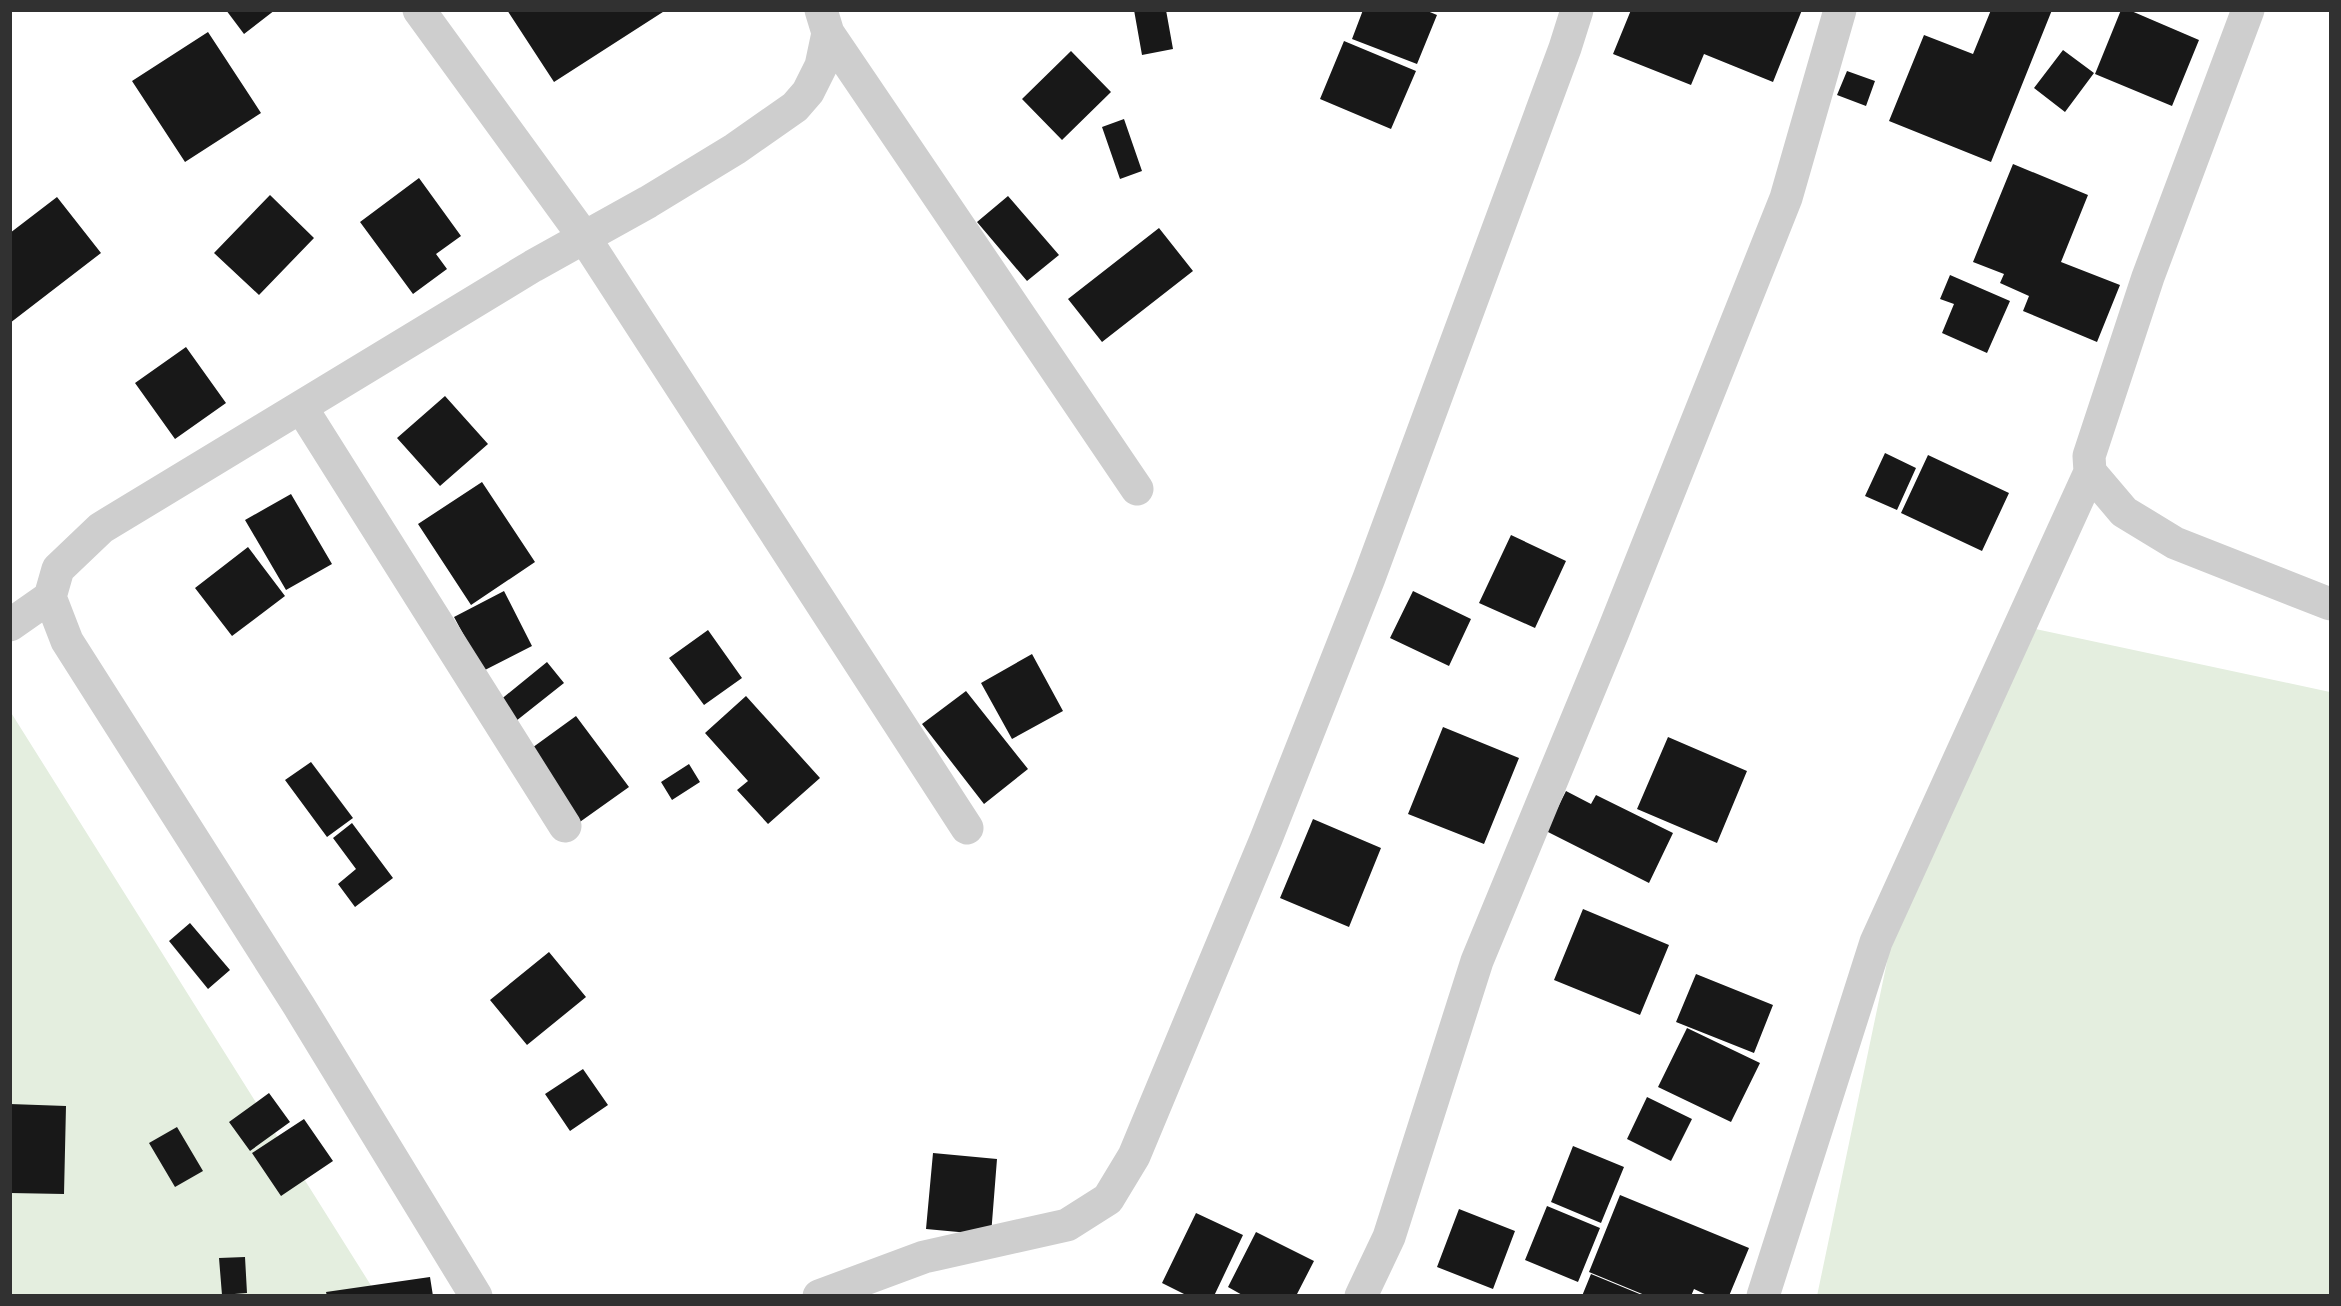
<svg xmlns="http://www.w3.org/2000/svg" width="2341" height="1306" font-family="'Space Grotesk',sans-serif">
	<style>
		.green { fill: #e4eedf }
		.building { fill: #181818 }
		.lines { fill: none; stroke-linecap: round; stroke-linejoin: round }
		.minor { stroke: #cecece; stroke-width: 33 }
	</style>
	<rect width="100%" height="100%" fill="#fff"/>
	<path class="green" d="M2031 628 2330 692V1295L1817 1296 1901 895Z
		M10 711 377 1295H11Z"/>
	<path class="building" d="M226 10H275L244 34Z
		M507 10H666L554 82Z
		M1134 10H1166L1173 49 1142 55Z
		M1363 10H1425L1437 15 1417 64 1352 39Z
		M1631 10H1716L1721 12 1722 10H1802L1773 82 1704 54 1691 85 1613 54Z
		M1991 10H2052L1991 162 1889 121 1924 35 1973 54Z
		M2121 10H2129L2199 40 2172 106 2095 74Z
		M208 32 261 113 185 162 132 81Z
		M1344 41 1416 71 1391 129 1320 99Z
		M2063 50 2094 73 2065 112 2034 88Z
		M1071 51 1111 92 1062 140 1022 99Z
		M1847 71 1875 81 1866 106 1837 95Z
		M1124 119 1142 171 1120 179 1102 127Z
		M2013 164 2088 195 2061 262 2120 285 2097 342 2023 311 2029 296 2000 283 2004 274 1973 262Z
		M419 178 461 236 436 254 447 269 413 294 360 222Z
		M270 195 314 238 259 295 214 253Z
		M1008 196 1059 255 1027 281 977 222Z
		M57 197 101 253 10 323V233Z
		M1159 228 1193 271 1102 342 1068 299Z
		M1950 275 2010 301 1987 353 1942 333 1954 304 1940 299Z
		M186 347 226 403 175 439 135 383Z
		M445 396 488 444 440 486 397 438Z
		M1885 453 1916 468 1897 510 1865 496Z
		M1928 455 2009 493 1982 551 1901 513Z
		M482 482 535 562 471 605 418 524Z
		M291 494 332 564 286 590 245 520Z
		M1511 535 1566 561 1535 628 1479 603Z
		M248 547 285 596 232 636 195 588Z
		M504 591 532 646 483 671 454 617Z
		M1413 591 1471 619 1449 666 1390 638Z
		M708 630 742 678 704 705 669 658Z
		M1032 654 1063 711 1012 739 981 683Z
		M547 662 564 683 516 721 499 701Z
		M966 691 1028 769 984 804 922 724Z
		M746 696 820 778 768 824 737 790 748 781 705 733Z
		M576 716 629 787 577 824 525 753Z
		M1443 727 1519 758 1484 844 1408 814Z
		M1668 737 1747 771 1717 843 1637 809Z
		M311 762 353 818 327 837 285 780Z
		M689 764 700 782 672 800 661 782Z
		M1566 791 1591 804 1596 795 1673 833 1649 883 1546 831Z
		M1313 819 1381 848 1349 927 1280 898Z
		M352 823 393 878 355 907 338 884 356 869 333 838Z
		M1583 909 1669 945 1640 1015 1554 980Z
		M190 923 230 970 208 989 169 941Z
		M549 952 586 997 527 1045 490 1000Z
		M1696 974 1773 1005 1754 1053 1676 1022Z
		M1687 1028 1760 1063 1731 1122 1658 1087Z
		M583 1069 608 1105 570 1131 545 1094Z
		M269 1093 290 1122 250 1151 229 1122Z
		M1647 1097 1692 1119 1671 1161 1627 1139Z
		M10 1104 66 1106 64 1194 10 1193Z
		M304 1119 333 1161 281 1196 252 1153Z
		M177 1127 203 1171 175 1187 149 1143Z
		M1573 1146 1624 1167 1601 1223 1551 1202Z
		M933 1153 997 1159 991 1235 926 1229Z
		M1620 1195 1749 1248 1729 1296H1709L1694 1289 1691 1296H1647L1589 1272Z
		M1547 1206 1600 1228 1578 1282 1525 1260Z
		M1459 1209 1515 1231 1493 1289 1437 1267Z
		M1196 1213 1243 1235 1214 1296H1188L1162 1283Z
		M1256 1232 1314 1261 1296 1296H1244L1228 1287Z
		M245 1257 247 1293 222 1295 219 1258Z
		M1591 1274 1642 1295V1296H1582Z
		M430 1277 433 1296H327L326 1292Z"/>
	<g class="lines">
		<path class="minor" d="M419 10 584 237 967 828
			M821 10 828 33 1137 489
			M301 407 565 826
			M2090 472 2124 512 2175 543 2330 604
			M10 625 50 597
			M476 1296 299 1006 67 641 50 597 58 569 101 528 533 266 648 202 735 149 795 107 808 92 821 66 828 33
			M819 1296 924 1257 1067 1225 1108 1199 1134 1156 1266 839 1369 578 1565 48 1577 10
			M1361 1296 1389 1237 1477 961 1613 632 1786 198 1840 10
			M1763 1296 1876 942 2090 472 2089 456 2148 277 2248 10"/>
	</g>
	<rect width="2341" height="1306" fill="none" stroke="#313131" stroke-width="24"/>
</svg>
